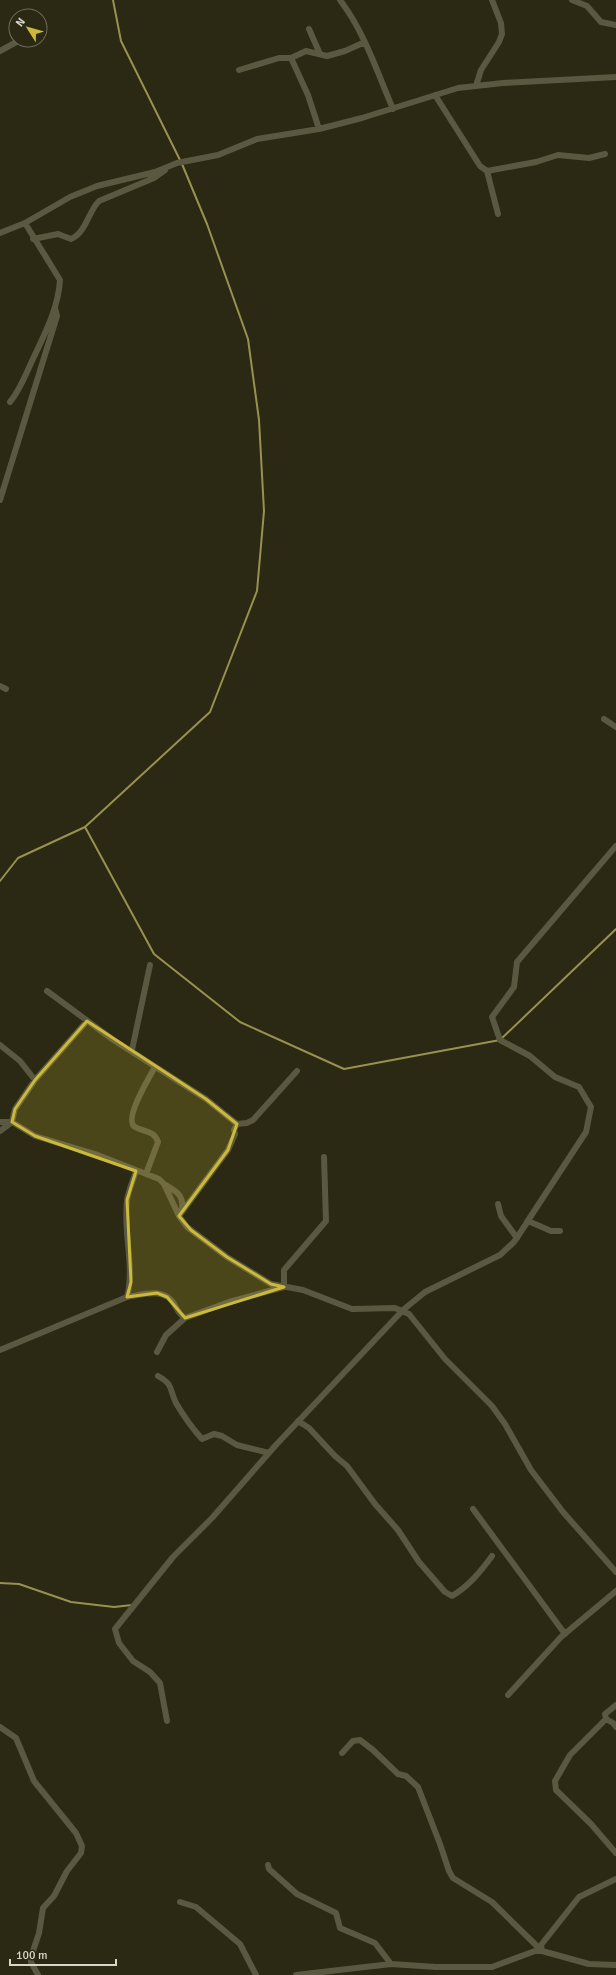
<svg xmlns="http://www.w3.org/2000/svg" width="616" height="1975" font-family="Signika,sans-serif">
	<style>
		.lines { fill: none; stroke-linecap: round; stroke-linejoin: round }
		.stream { stroke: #999150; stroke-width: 2 }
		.street { stroke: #5b5841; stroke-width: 6 }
		.marked { fill: #cbba39; fill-opacity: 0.2; stroke: #cbba39; stroke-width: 3; stroke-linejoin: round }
	</style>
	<rect width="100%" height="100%" fill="#2b2813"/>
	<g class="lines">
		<path class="stream" d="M113 0 121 41 180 160
			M85 827 154 954 240 1022 344 1069 500 1040 616 929
			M0 881 18 858 85 827 210 712 257 591 264 511 259 420 248 339 207 224 182 164
			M0 1583 19 1584 71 1602 114 1607 132 1605"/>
		<path class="street" d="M340 0C365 33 377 72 393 109
			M572 0 587 6 601 22 616 25
			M309 29 320 54
			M0 51 20 40
			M291 58 306 51 327 56 345 51 365 42
			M239 70 279 58H291L308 95 319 129
			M476 86 481 70 499 42 502 34 501 23 492 0
			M435 95 480 166 487 171 536 162 558 155 589 158 605 154
			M487 171 498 214
			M0 233 25 223 70 197 97 186 155 172 177 163 218 155 257 139 319 129 362 118 458 88 503 83 616 77
			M33 239 58 234 71 239C86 233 88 212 99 201L154 178 165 170
			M10 402C20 390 25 376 32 361 44 335 58 310 60 280L25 223
			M0 500 57 316 55 308
			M0 686 6 689
			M604 719 616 727
			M47 991 112 1039 206 1099 237 1124
			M0 1045 20 1061 35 1080
			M132 1050 150 965
			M0 1122H12L35 1136 95 1154 159 1179 164 1184 179 1216 187 1227 227 1257 271 1284 303 1290 352 1309 395 1308 409 1314 445 1359 492 1406 505 1424 531 1470 563 1512 616 1572
			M237 1124 247 1123 253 1120 297 1071
			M0 1131 12 1122 15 1109 35 1080 87 1021
			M146 1174 158 1142C154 1130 143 1132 135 1127 123 1120 150 1076 155 1067
			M164 1184C176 1191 184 1195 182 1209
			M498 1204 501 1216 517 1238
			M179 1216 228 1150 235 1134 234 1130 237 1124
			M527 1222 586 1132 591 1107 579 1087 555 1077 530 1056 500 1040 492 1017 514 987 517 962 616 846
			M127 1297C141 1295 161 1288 172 1301 177 1307 177 1313 185 1318
			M0 1350 127 1297C135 1266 123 1233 127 1201 128 1191 133 1181 136 1171
			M157 1352 166 1335 185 1318 229 1302 284 1287V1270L326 1221 324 1157
			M158 1376C174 1385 169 1389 176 1403 183 1415 193 1429 202 1439L214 1434 222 1436 237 1445 269 1453
			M298 1421 309 1428 335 1456 347 1466 375 1504 398 1530 419 1562 445 1592 452 1596C469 1586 481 1571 492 1556
			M473 1509 565 1634
			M508 1695 561 1637 616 1591
			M616 1705 605 1714 606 1719 570 1755 555 1781 556 1790 591 1824 616 1853
			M606 1719 613 1723 616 1727
			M167 1721 160 1683 150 1672 133 1661 119 1643 115 1629 173 1557 212 1518 275 1446 403 1310 425 1292 500 1255 514 1242 528 1221 551 1231H560
			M0 1727 16 1738 34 1781 76 1833 82 1846 81 1853 67 1871 54 1896 43 1908 39 1933 31 1957V1962L38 1975
			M342 1753 353 1741 360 1740 373 1750 398 1774 406 1776 418 1787 440 1844 449 1871 453 1878 492 1902 542 1951
			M268 1865 269 1869 297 1894 336 1913 340 1928 375 1943 391 1964
			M180 1902 196 1907 240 1944 256 1975
			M542 1951 541 1945 579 1897 616 1879
			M296 1975 391 1964 436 1967H492L535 1951H542L589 1964 616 1965"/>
	</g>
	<path class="marked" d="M87 1021 206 1099 237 1124 228 1150 179 1216 191 1230 227 1257 271 1284 284 1287 185 1318 167 1297 157 1293 127 1297 131 1282 127 1200 136 1171 35 1136 12 1122 15 1109 35 1080Z"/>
	<g transform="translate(28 28) rotate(307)"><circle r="19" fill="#2b2813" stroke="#706e5c"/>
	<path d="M0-3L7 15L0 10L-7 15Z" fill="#cbba39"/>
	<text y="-6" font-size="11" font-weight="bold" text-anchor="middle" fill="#d8d6c9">N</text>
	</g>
	<path d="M10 1959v6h106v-6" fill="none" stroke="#d8d6c9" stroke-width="2"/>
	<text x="16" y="1959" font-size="12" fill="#d8d6c9" stroke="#2b2813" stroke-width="3" paint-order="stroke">100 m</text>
</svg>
